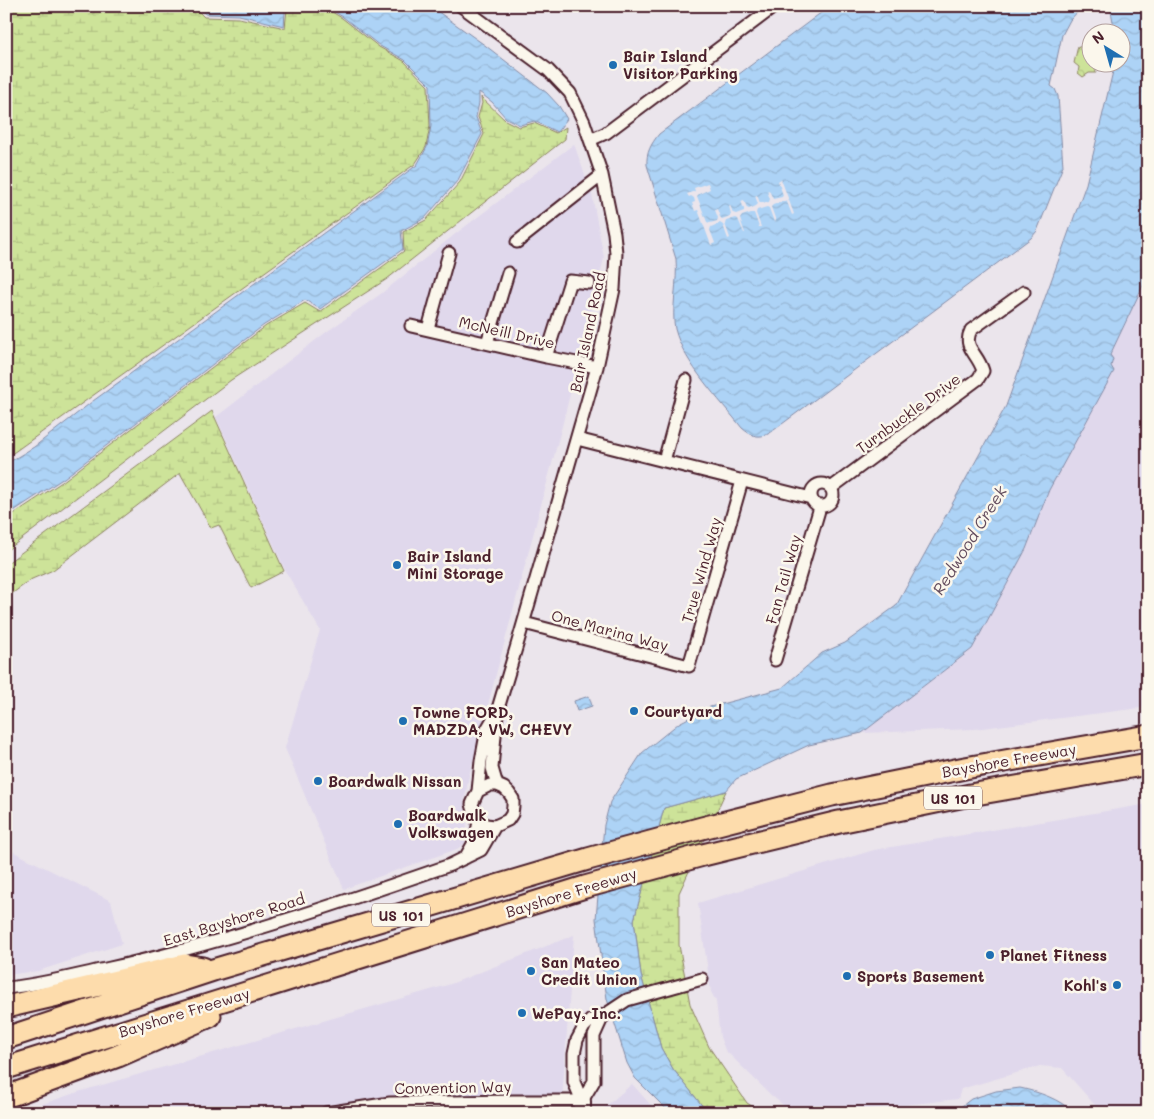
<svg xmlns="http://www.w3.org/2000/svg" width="1154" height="1119" font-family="Mali,sans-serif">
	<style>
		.built { fill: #e0d8ec }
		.forest { fill: url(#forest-crowns); stroke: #8c8162 }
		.wetland { fill: url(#wetland-marsh); stroke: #8c8162 }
		.water { fill: url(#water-waves); stroke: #858ba5 }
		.pier { fill: #ebe5ec }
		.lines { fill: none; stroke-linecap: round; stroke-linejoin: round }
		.street-casing { stroke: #4a1f2b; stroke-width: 15 }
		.secondary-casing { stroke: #4a1f2b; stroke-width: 20 }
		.highway-casing { stroke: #4a1f2b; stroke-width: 25 }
		.street { stroke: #fbf7ec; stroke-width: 11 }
		.secondary { stroke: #fbf7ec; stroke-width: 16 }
		.highway { stroke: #fddcac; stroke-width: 21 }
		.poi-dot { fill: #1f6fb2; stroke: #fbf7ec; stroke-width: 2 }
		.labels { text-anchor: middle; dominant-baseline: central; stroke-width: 5; stroke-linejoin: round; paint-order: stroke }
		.shield { fill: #fbf7ec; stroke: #7f6065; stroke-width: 1 }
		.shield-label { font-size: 14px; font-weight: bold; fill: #4a1f2b }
		.poi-label { font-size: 15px; font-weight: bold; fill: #4a1f2b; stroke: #fbf7ec; text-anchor: start }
		.street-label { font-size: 15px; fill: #4a1f2b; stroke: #fbf7ec }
		.water-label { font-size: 16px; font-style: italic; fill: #634c5e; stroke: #fbf7ec }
	</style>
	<defs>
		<pattern id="forest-crowns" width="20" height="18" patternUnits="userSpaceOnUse" patternTransform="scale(1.25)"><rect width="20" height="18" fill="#cde399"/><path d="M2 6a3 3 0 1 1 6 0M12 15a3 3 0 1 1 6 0" fill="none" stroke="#b2c284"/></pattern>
		<pattern id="wetland-marsh" width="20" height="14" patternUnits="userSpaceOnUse" patternTransform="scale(1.25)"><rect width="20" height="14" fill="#cde399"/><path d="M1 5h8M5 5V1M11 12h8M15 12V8" fill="none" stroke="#b2c284"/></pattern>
		<pattern id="water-waves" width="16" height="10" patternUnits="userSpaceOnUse" patternTransform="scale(1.25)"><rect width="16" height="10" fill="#add3f6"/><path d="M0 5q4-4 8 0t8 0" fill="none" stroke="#96b5d3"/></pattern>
	</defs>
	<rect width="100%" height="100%" fill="#ebe5ec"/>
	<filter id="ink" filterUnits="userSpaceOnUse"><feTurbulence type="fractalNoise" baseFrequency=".02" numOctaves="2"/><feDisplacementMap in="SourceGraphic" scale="10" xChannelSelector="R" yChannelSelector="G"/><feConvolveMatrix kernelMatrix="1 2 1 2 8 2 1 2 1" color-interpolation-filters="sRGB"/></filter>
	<g filter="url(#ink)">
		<path class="built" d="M574 144 592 195 604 258 562 426 469 776 464 803 468 836 464 844 457 849 344 889 285 748 320 630 286 572 216 417 325 333 382 293 454 235Z
			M1148 275V707L974 729 862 733 972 649 1026 549 1049 490 1111 366 1110 355Z
			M1148 804V1113H1102L1062 1068 1040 1066 961 1089 958 1099 843 1112 793 1113 771 1095 725 1050 720 1037 716 1001 711 992 698 903 874 850Z
			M6 848 111 901 122 944 38 971 6 975Z
			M574 935 561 1113H16L78 1092 451 984Z
			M632 1084 658 1113H604V1108Z"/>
		<path class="forest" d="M1078 46 1084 49 1091 55 1092 62 1095 63 1096 73H1089L1083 77 1078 73 1079 67 1074 63Z"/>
		<path class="wetland" d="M6 6H193L204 17 239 18 285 28 287 9 286 6H322L342 18 379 47 404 61 428 86 430 126 426 147 415 164 6 458Z
			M481 97 505 120 519 127 534 123 556 133 566 127 565 139 387 279 231 380 6 551V519L62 482 266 326 305 303 320 312 404 251 403 232 426 220 460 182 484 134 478 117 482 103Z
			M212 411 284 571 251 588 219 525 211 528 180 473 53 570 32 579 6 598V564Z
			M726 791 679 893V945L690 1004 709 1047 747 1103 763 1113H708L673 1069 661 1048 641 975 634 920 664 808Z"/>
		<path class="water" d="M198 6H283L285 12 284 26 239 15 205 14Z
			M325 6H430L486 46 547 93 559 106 567 119 557 132 534 121 520 125 506 118 492 102 479 92V103L476 117 482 134 458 180 425 218 401 231 403 249 320 309 305 300 264 325 64 478 6 516V464L34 447 93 401 417 165 427 147 431 126 430 85 405 60 380 46 343 17Z
			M830 6H1083L1070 20 1062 35 1051 86 1055 89 1058 96 1063 166 1037 231 1031 238 770 433C759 439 751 436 742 428 720 400 684 364 675 329 671 310 678 281 676 259L647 165C646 153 651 144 659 134Z
			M1110 6H1148V275L1110 355 1113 359 1111 366 1114 371 1049 490 1026 549 972 649 862 733 809 745 736 779 726 791 664 808 634 920 641 975 661 1048 673 1069 708 1113H670L635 1078 627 1063 607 999 596 919 604 825 610 802 642 753 679 723 710 707 782 688 822 653 845 643 896 606 1006 406 1086 184 1115 63 1122 62V32H1115Z
			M589 696 592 706 577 711 574 701Z
			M1020 1088C1039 1092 1060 1099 1074 1113H953L971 1099 996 1091Z"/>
		<path class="pier" d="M781 179 794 214 792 215 787 202 784 201 773 205 771 207 776 221 774 222 769 208 767 207 757 210 756 213 761 227H759L754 213H751L742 216 740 219 745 233H744L738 219 736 218 726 221 725 224 730 238 728 239 723 225 720 223 711 227 710 230 715 243 711 245 698 210 695 211 692 203 695 202 694 198 691 196 689 197 687 194 695 191 694 188 708 183 710 189 699 194 697 196 707 222 710 223 717 221 718 218 715 210 717 209 720 217 722 219 730 216 731 214 729 206 730 205 733 213 736 214 744 211V209L741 201 744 200 747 208 749 209 756 206 758 204 755 196 757 195 760 203 769 202 770 199 767 191 769 190 773 199 782 197 783 195 778 181Z"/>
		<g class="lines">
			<defs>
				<path id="street" d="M461 6 548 70 570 93 584 122 602 175 614 233 616 253 614 289 597 367 517 645 497 712 487 729 481 761 478 791 472 804 475 815 479 820 486 825 495 826 508 820 512 814 513 806V799L509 793 504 788 497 785H490L478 791
					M590 140 606 133 775 6
					M517 242 602 175
					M411 326 546 357 597 367
					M428 329 449 253
					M487 343 508 273
					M546 357 570 281 589 283
					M577 439 811 498
					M664 461 686 380
					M811 495a11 11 0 1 1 22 0a11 11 0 1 1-22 0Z
					M831 488 978 379 983 371C978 353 962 348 971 330L1024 292
					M524 623 689 666 742 481
					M775 660 820 507
					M497 714 492 768 497 785
					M465 858 476 839 479 820
					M6 988C41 985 76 975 110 968 226 942 338 904 450 865L481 850 495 826
					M603 1016 594 1036V1081L582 1101 574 1082V1054L577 1040 584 1027 591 1020 603 1016 627 1000 702 979
					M326 1113 390 1103 513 1101H582"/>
				<path id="secondary" d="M582 1113V1101"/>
				<path id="highway" d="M6 1007 185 965 203 968
					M6 1038 213 970 588 859 702 828 832 795 965 768 1148 736
					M6 1068 585 887 703 855 839 822 970 795 1148 764
					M6 1097 118 1056 210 1016"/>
			</defs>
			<use href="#street" class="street-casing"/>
			<use href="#secondary" class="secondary-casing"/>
			<use href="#highway" class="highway-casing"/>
			<use href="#street" class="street"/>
			<use href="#secondary" class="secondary"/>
			<use href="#highway" class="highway"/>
		</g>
	</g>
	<g class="poi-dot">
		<circle cx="613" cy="65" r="5"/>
		<circle cx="397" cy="565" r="5"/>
		<circle cx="634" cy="711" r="5"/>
		<circle cx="403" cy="721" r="5"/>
		<circle cx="318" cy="781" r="5"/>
		<circle cx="398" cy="824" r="5"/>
		<circle cx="990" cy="955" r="5"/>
		<circle cx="531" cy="971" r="5"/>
		<circle cx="847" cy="976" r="5"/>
		<circle cx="1117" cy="985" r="5"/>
		<circle cx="522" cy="1013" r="5"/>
	</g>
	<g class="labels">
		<g class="shield">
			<rect x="924" y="786.5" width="58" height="23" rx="4"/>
			<rect x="372" y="903.5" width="58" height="23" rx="4"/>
		</g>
		<g class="shield-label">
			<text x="953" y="798">US 101</text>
			<text x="401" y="915">US 101</text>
		</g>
		<g class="poi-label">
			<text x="623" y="56">Bair Island<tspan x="623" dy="17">Visitor Parking</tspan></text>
			<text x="407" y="556">Bair Island<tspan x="407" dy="17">Mini Storage</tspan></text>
			<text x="644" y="711">Courtyard</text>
			<text x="413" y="712">Towne FORD,<tspan x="413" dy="17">MADZDA, VW, CHEVY</tspan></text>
			<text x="328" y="781">Boardwalk Nissan</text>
			<text x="408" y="815">Boardwalk<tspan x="408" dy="17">Volkswagen</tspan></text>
			<text x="1000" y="955">Planet Fitness</text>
			<text x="541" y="962">San Mateo<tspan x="541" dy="17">Credit Union</tspan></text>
			<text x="857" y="976">Sports Basement</text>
			<text x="1107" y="985" text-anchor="end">Kohl's</text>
			<text x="532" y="1013">WePay, Inc.</text>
		</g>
		<g class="street-label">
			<text transform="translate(507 332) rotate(13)">McNeill Drive</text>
			<text transform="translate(587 332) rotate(-78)">Bair Island Road</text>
			<text transform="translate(908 413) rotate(-36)">Turnbuckle Drive</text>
			<text transform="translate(701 570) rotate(-74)">True Wind Way</text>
			<text transform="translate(783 579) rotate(-74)">Fan Tail Way</text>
			<text transform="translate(610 630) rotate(15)">One Marina Way</text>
			<text transform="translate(1009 760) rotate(-10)">Bayshore Freeway</text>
			<text transform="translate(571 892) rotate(-17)">Bayshore Freeway</text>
			<text transform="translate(234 919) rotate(-17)">East Bayshore Road</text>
			<text transform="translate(184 1012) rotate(-17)">Bayshore Freeway</text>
			<text transform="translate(453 1087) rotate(-1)">Convention Way</text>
		</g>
		<g class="water-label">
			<text transform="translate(969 540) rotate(-58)">Redwood Creek</text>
		</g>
	</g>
	<rect width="1154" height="1119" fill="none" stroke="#fbf7ec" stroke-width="25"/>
	<rect x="12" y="12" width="1129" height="1094" fill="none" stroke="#4a1f2b" stroke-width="2" filter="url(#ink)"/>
	<g transform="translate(1106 48) rotate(323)"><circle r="24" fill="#fbf7ec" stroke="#b4a19f"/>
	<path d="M0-4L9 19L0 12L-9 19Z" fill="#1f6fb2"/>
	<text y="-8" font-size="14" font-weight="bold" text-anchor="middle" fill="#4a1f2b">N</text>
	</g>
</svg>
